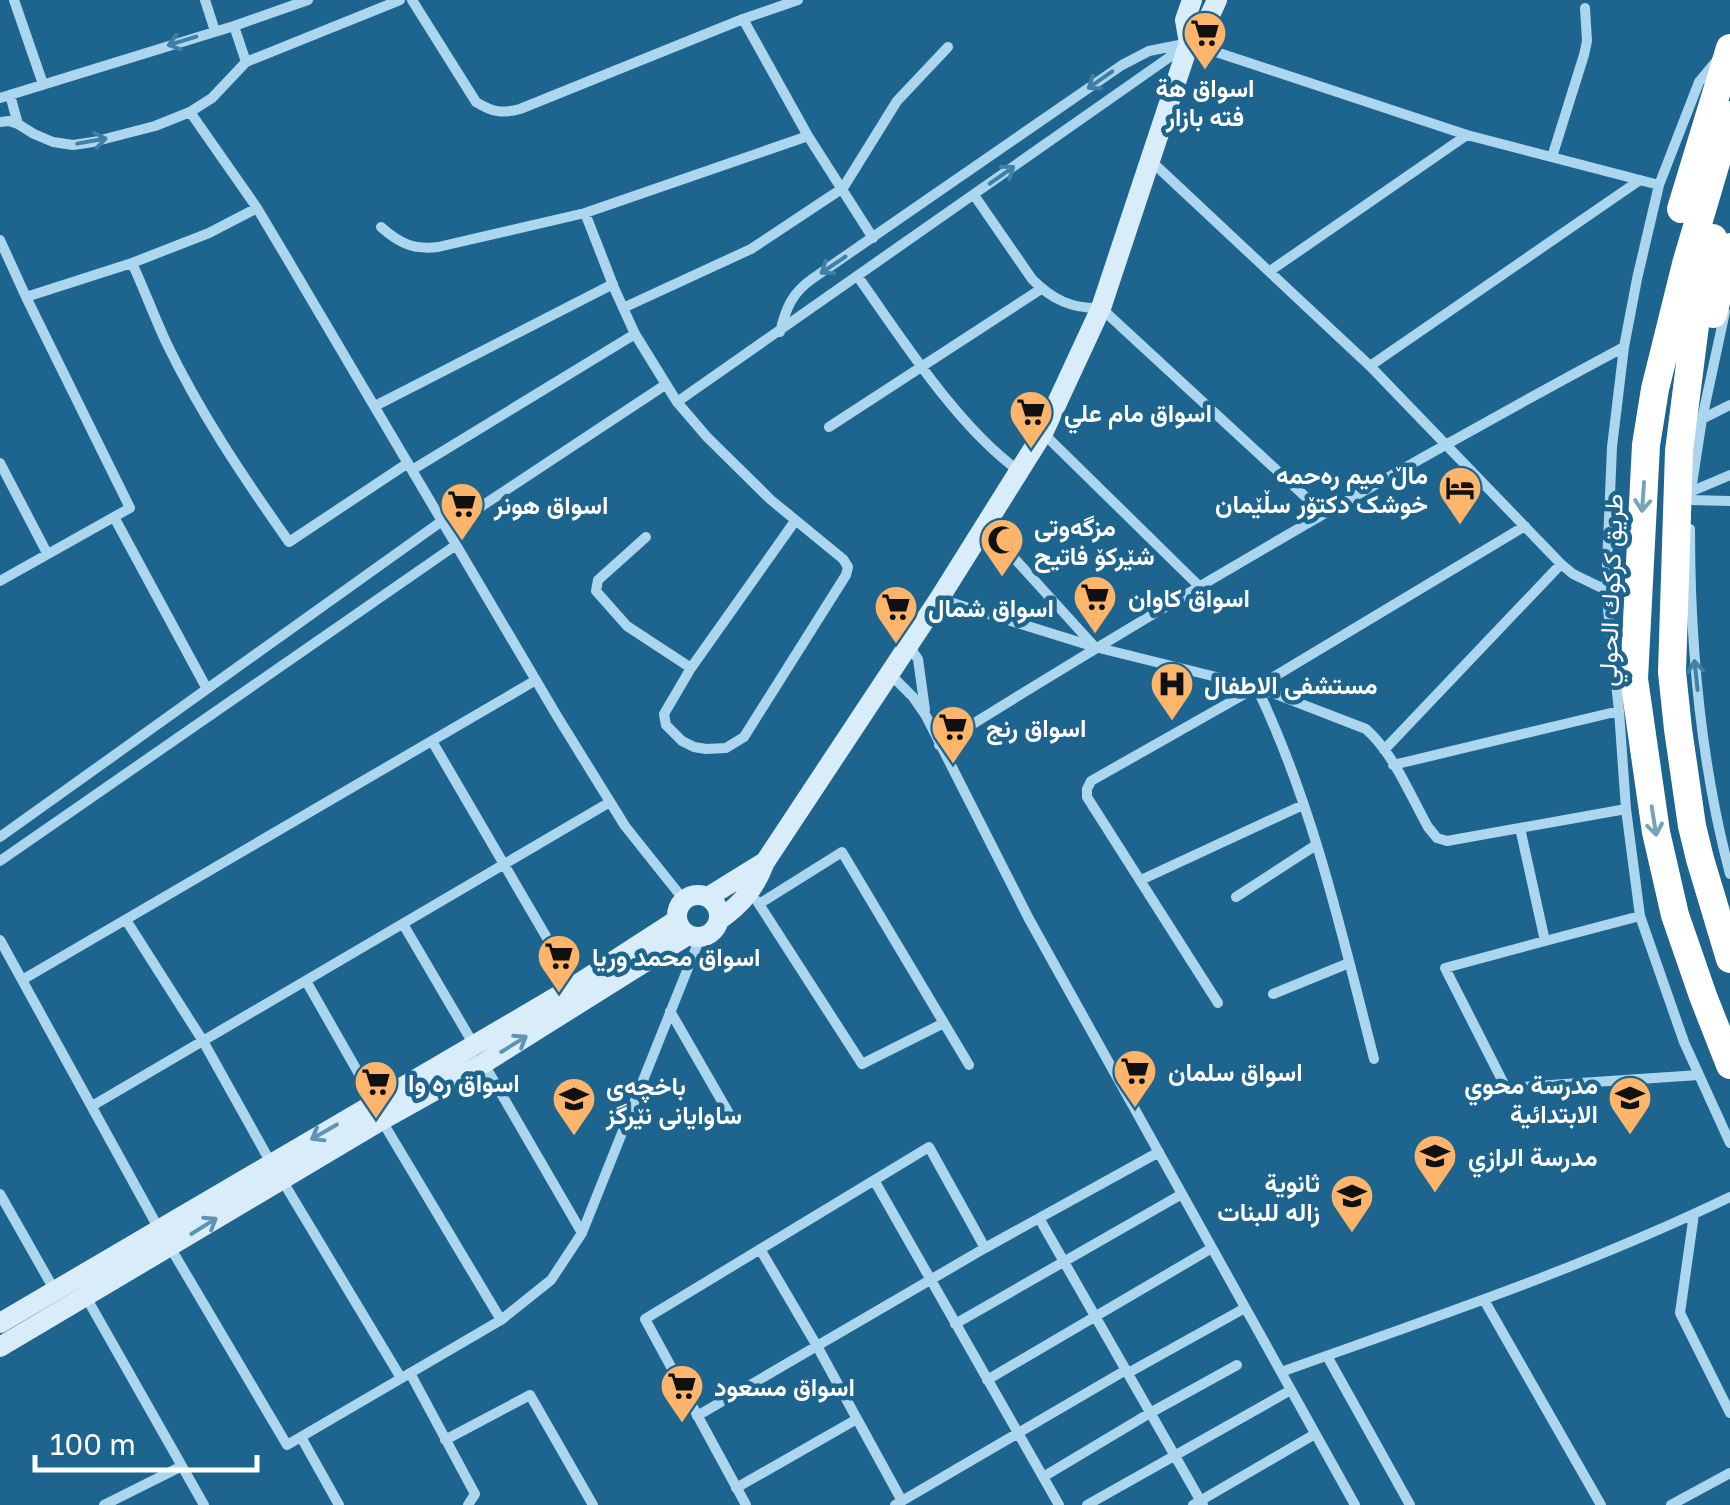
<svg xmlns="http://www.w3.org/2000/svg" width="1730" height="1505" font-family="'Golos Text',Vazirmatn,sans-serif">
	<style>
		.lines { fill: none; stroke-linecap: round; stroke-linejoin: round }
		.street { stroke: #abd6ed; stroke-width: 10 }
		.secondary { stroke: #d8edf9; stroke-width: 20 }
		.highway { stroke: #fff; stroke-width: 28 }
		.oneway { stroke: #4080a6 }
		.oneway2 { stroke: #77a2bb }
		.oneway3 { stroke: #5e94b3 }
		.labels { text-anchor: middle; dominant-baseline: central; stroke-width: 9; stroke-linejoin: round; paint-order: stroke }
		.poi-label { font-size: 25px; font-weight: bold; fill: #fff; stroke: #1d648e; text-anchor: start }
		.street-label { font-size: 25px; fill: #fff; stroke: #1d648e }
	</style>
	<rect width="100%" height="100%" fill="#1d648e"/>
	<g class="lines">
		<path class="street" d="M14 0 43 84
			M205 0 215 31
			M412 0 476 102C492 112 502 114 520 109L743 19 798 0
			M743 19 808 136 873 238
			M234 26 246 62
			M1719 58 1699 82 1659 185 1637 279 1624 347 1612 447 1606 590 1619 711 1626 809 1640 916 1684 1042 1730 1143
			M10 95 18 124
			M0 98 234 26 308 0
			M190 112 257 208 285 255 557 716 625 826 684 900
			M0 122 9 121 18 124 34 134 53 142 73 145 93 142 155 126 190 112 212 98 246 62 400 0
			M1552 157 1584 55 1587 41 1585 8
			M1150 160 1370 366 1561 564 1573 574 1606 590
			M974 195 1032 279C1052 300 1073 309 1101 308L1323 513
			M585 213 615 290 635 334 677 402 707 437 771 500 843 559 848 567 846 575 744 737 726 748 706 749 694 747 682 741 666 725 664 714 691 668 795 521
			M381 227C399 243 413 250 438 247L585 213 808 136
			M0 240 26 297 130 508 0 581
			M132 263C144 289 154 316 166 342 200 413 244 478 289 542L408 463
			M1270 271 1467 135
			M858 277C903 340 956 425 1019 471
			M26 297 132 263 209 233 257 208
			M623 308 751 249 843 188 897 101 948 47
			M780 332C786 308 792 293 812 279L1122 65 1149 51 1189 43 1467 135 1659 185
			M1370 366 1640 180
			M677 402 1184 47
			M375 406 613 284
			M1702 419 1730 405
			M829 427 1041 289
			M1044 434 1200 587
			M0 463 47 553
			M412 470 635 334
			M1690 492 1730 475
			M1690 497 1702 419 1725 312
			M1690 500 1730 501
			M114 517 207 689
			M985 526 1094 646
			M447 529 665 385
			M1690 529C1690 646 1700 761 1730 874
			M646 537 598 580 596 591 627 626 691 668
			M940 599 1095 647 1257 687 1366 729C1394 754 1410 795 1428 827L1437 838 1447 841 1626 809
			M909 646 918 659 925 710
			M890 674 913 697 926 716 1029 919 1355 1505
			M1257 688C1313 805 1342 934 1374 1059
			M432 741 575 986
			M939 745C1163 605 1391 472 1624 347
			M1384 750 1561 564
			M1393 765 1619 711
			M1520 828 1545 941 1445 968 1506 1088 1699 1075
			M0 837 442 521
			M0 861 456 545
			M1141 880 1303 805
			M1236 897 1316 845
			M757 901 862 1064 942 1024
			M759 904 842 852 969 1065
			M126 920 203 1041 271 1163
			M403 924 474 1045
			M0 940 159 1229
			M1545 941 1640 916
			M22 980 536 680
			M306 981 375 1102
			M1273 994 1349 963
			M1218 1003 1087 797V789L1091 781 1257 687 1525 526
			M670 1011 731 1117
			M484 1064 582 1233
			M92 1106 610 802
			M382 1121 501 1320
			M282 1180 401 1378
			M874 1180 1059 1505
			M0 1194 55 1291
			M1694 1214 1680 1313 1730 1413
			M1039 1218 1203 1505
			M170 1247 287 1445 501 1320 551 1280 582 1233 700 938
			M760 1249 817 1346 902 1501
			M86 1297 204 1505
			M1484 1300 1601 1505
			M955 1324 1182 1194
			M1327 1356 1410 1505
			M1281 1372C1432 1318 1585 1267 1730 1197
			M410 1373 475 1494 468 1505
			M1128 1373 1245 1308
			M987 1380 1212 1248
			M697 1416 985 1248
			M301 1437 339 1505
			M445 1440 530 1395 593 1505
			M1043 1477 1150 1413 1237 1365
			M736 1488 857 1419
			M104 1505 182 1466
			M746 1505 645 1319 929 1147 985 1248 1159 1152
			M895 1505 1126 1370
			M1087 1505 1291 1390
			M1193 1505 1315 1434
			M1671 1505 1730 1473"/>
		<path class="secondary" d="M1189 43 1185 20 1192 0
			M677 916a21 21 0 1 1 42 0a21 21 0 1 1-42 0Z
			M708 897 763 863
			M719 920C742 904 755 888 765 862L939 599 1043 433 1101 308 1189 43 1205 26 1217 0
			M0 1323 575 986 677 920
			M0 1347 382 1120 484 1063 688 935"/>
		<path class="highway" d="M1730 115 1686 264 1655 389 1646 445 1634 679 1656 832 1675 915 1703 996 1730 1065
			M1681 209 1730 48
			M1713 238 1699 294 1679 451 1672 672 1678 729 1692 826 1700 859 1730 959
			M1713 314 1730 247"/>
	</g>
	<defs><path id="oneway-shaft" d="M-6 0H5M1.5-3L5.5 0L1.5 3" fill="none" stroke-width="1.6" stroke-linecap="round" stroke-linejoin="round" transform="scale(2.5)"/></defs>
	<g class="oneway">
		<use href="#oneway-shaft" transform="translate(182 41) rotate(163)"/>
		<use href="#oneway-shaft" transform="translate(1100 80) rotate(145)"/>
		<use href="#oneway-shaft" transform="translate(92 141) rotate(-10)"/>
		<use href="#oneway-shaft" transform="translate(1002 175) rotate(-35)"/>
		<use href="#oneway-shaft" transform="translate(833 265) rotate(146)"/>
		<use href="#oneway-shaft" transform="translate(1696 675) rotate(-96)"/>
	</g>
	<g class="oneway2">
		<use href="#oneway-shaft" transform="translate(1643 497) rotate(94)"/>
		<use href="#oneway-shaft" transform="translate(1654 821) rotate(81)"/>
	</g>
	<g class="oneway3">
		<use href="#oneway-shaft" transform="translate(514 1044) rotate(-32)"/>
		<use href="#oneway-shaft" transform="translate(324 1132) rotate(150)"/>
		<use href="#oneway-shaft" transform="translate(204 1226) rotate(-32)"/>
	</g>
	<defs>
		<symbol id="supermarket-pin" viewBox="-11 -11 22 30"><path d="M0 17L-7.5 6A9.5 9.5 0 1 1 7.5 6Z" fill="#fcb56a" stroke="#1d648e"/><path d="M-6-5.5h2.5l.6 2H6L4.5 2H-2.5L-4.4-4H-6ZM-1.5 3.2a1.3 1.3 0 1 0 .1 0ZM3 3.2a1.3 1.3 0 1 0 .1 0Z" fill="#111"/></symbol>
		<symbol id="hotel-pin" viewBox="-11 -11 22 30"><path d="M0 17L-7.5 6A9.5 9.5 0 1 1 7.5 6Z" fill="#fcb56a" stroke="#1d648e"/><path d="M-6-4.5h1.5V1H6V5H4.5V3h-9V5H-6ZM-4 0a1.8 1.8 0 1 1 3.6 0ZM.5 0V-2.5h3Q6-2.5 6 0Z" fill="#111"/></symbol>
		<symbol id="mosque-pin" viewBox="-11 -11 22 30"><path d="M0 17L-7.5 6A9.5 9.5 0 1 1 7.5 6Z" fill="#fcb56a" stroke="#1d648e"/><path d="M3.5-4.9A6 6 0 1 0 3.5 4.9A5 5 0 1 1 3.5-4.9Z" fill="#111"/></symbol>
		<symbol id="hospital-pin" viewBox="-11 -11 22 30"><path d="M0 17L-7.5 6A9.5 9.5 0 1 1 7.5 6Z" fill="#fcb56a" stroke="#1d648e"/><path d="M-5-5h3v3.5h4V-5h3V5h-3V1.5h-4V5h-3Z" fill="#111"/></symbol>
		<symbol id="school-pin" viewBox="-11 -11 22 30"><path d="M0 17L-7.5 6A9.5 9.5 0 1 1 7.5 6Z" fill="#fcb56a" stroke="#1d648e"/><path d="M0-5L7-2L0 1L-7-2ZM-4 1L0 2.5L4 1V4Q0 6-4 4Z" fill="#111"/></symbol>
	</defs>
	<g fill-rule="evenodd">
		<use href="#supermarket-pin" x="1180" y="8" width="50" height="68"/>
		<use href="#supermarket-pin" x="1006" y="387" width="50" height="68"/>
		<use href="#hotel-pin" x="1435" y="463" width="50" height="68"/>
		<use href="#supermarket-pin" x="437" y="479" width="50" height="68"/>
		<use href="#mosque-pin" x="977" y="515" width="50" height="68"/>
		<use href="#supermarket-pin" x="1070" y="572" width="50" height="68"/>
		<use href="#supermarket-pin" x="871" y="582" width="50" height="68"/>
		<use href="#hospital-pin" x="1147" y="659" width="50" height="68"/>
		<use href="#supermarket-pin" x="928" y="702" width="50" height="68"/>
		<use href="#supermarket-pin" x="534" y="931" width="50" height="68"/>
		<use href="#supermarket-pin" x="1110" y="1046" width="50" height="68"/>
		<use href="#supermarket-pin" x="351" y="1057" width="50" height="68"/>
		<use href="#school-pin" x="1605" y="1073" width="50" height="68"/>
		<use href="#school-pin" x="549" y="1074" width="50" height="68"/>
		<use href="#school-pin" x="1410" y="1131" width="50" height="68"/>
		<use href="#school-pin" x="1327" y="1171" width="50" height="68"/>
		<use href="#supermarket-pin" x="657" y="1361" width="50" height="68"/>
	</g>
	<g class="labels">
		<g class="poi-label">
			<text x="1205" y="87" text-anchor="middle">اسواق هة<tspan x="1205" dy="29">فته بازار</tspan></text>
			<text x="1064" y="412">اسواق مام علي</text>
			<text x="1428" y="474" text-anchor="end">ماڵ میم رەحمە<tspan x="1428" dy="29">خوشک دکتۆر سڵێمان</tspan></text>
			<text x="494" y="504">اسواق هونر</text>
			<text x="1034" y="526">مزگەوتی<tspan x="1034" dy="29">شێرکۆ فاتیح</tspan></text>
			<text x="1128" y="597">اسواق كاوان</text>
			<text x="928" y="607">اسواق شمال</text>
			<text x="1204" y="684">مستشفى الاطفال</text>
			<text x="986" y="727">اسواق رنج</text>
			<text x="592" y="956">اسواق محمد وريا</text>
			<text x="1168" y="1071">اسواق سلمان</text>
			<text x="408" y="1082">اسواق ره وا</text>
			<text x="1598" y="1084" text-anchor="end">مدرسة محوي<tspan x="1598" dy="29">الابتدائية</tspan></text>
			<text x="606" y="1085">باخچەی<tspan x="606" dy="29">ساوایانی نێرگز</tspan></text>
			<text x="1468" y="1156">مدرسة الرازي</text>
			<text x="1320" y="1182" text-anchor="end">ثانوية<tspan x="1320" dy="29">زاله للبنات</tspan></text>
			<text x="714" y="1386">اسواق مسعود</text>
		</g>
		<g class="street-label">
			<text transform="translate(1610 590) rotate(-88)">طريق كركوك الحولي</text>
		</g>
	</g>
	<path d="M35 1455v15h222v-15" fill="none" stroke="#ffffff" stroke-width="5"/>
	<text x="50" y="1455" font-size="30" fill="#ffffff" stroke="#1d648e" stroke-width="8" paint-order="stroke">100 m</text>
</svg>
